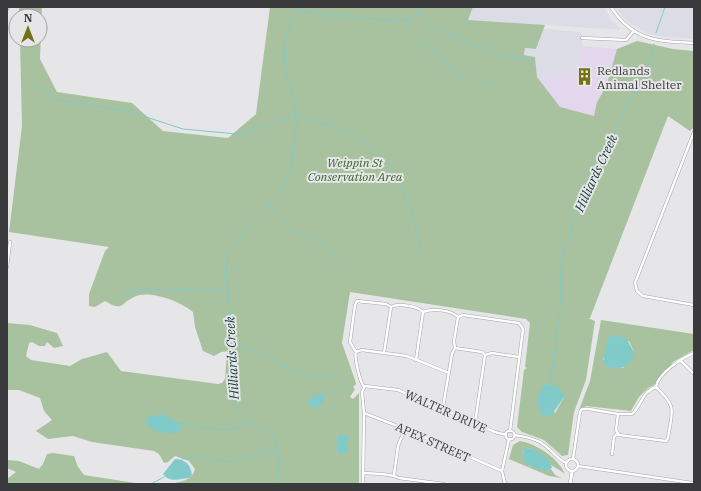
<svg xmlns="http://www.w3.org/2000/svg" width="701" height="491" font-family="'IBM Plex Serif',serif">
	<style>
		.commercial { fill: #e2d7ec }
		.built { fill: #dcdce7 }
		.green { fill: #a8c29f; fill-rule: evenodd }
		.water { fill: #80caca }
		.lines { fill: none; stroke-linecap: round; stroke-linejoin: round }
		.stream { stroke: #80caca; stroke-width: 1 }
		.minor-casing { stroke: #a5a5a8; stroke-width: 3.5 }
		.tertiary-casing { stroke: #a5a5a8; stroke-width: 4 }
		.minor { stroke: #fff; stroke-width: 2.5 }
		.tertiary { stroke: #fff; stroke-width: 3 }
		.labels { text-anchor: middle; dominant-baseline: central; stroke-width: 4; stroke-linejoin: round; paint-order: stroke }
		.poi-label { font-size: 12px; fill: #3a3a3c; stroke: #e6e6e9; text-anchor: start }
		.park-label { font-size: 12px; font-style: italic; fill: #386527; stroke: #e6e6e9 }
		.street-label { font-size: 12px; fill: #3a3a3c; stroke: #e6e6e9 }
		.water-label { font-size: 13px; font-style: italic; fill: #1e4242; stroke: #e6e6e9 }
	</style>
	<rect width="100%" height="100%" fill="#e6e6e9"/>
	<path class="commercial" d="M583 46 617 49 606 87 597 102 595 116 578 114 560 108 537 77 571 74 577 67Z"/>
	<path class="built" d="M473 7H604L609 17 621 30 468 20Z
		M618 7 694 8V39L667 37 649 34 628 22 619 12Z
		M543 29 581 32 583 46 577 67 571 74 537 77 535 57 523 55 525 48 537 49Z"/>
	<path class="green" d="M19 7H42L40 59 57 92 132 103 163 131 228 138 256 114 270 7H473L468 20 545 25 536 49 525 48 524 55 535 57 537 77 560 107 594 116 597 102 606 87 617 49 637 41 673 49 694 51V127L690 131 668 116 590 318H588L595 321 586 380 574 412 568 455 562 456 544 440 522 432 517 427 524 370 527 368 525 367 530 323 526 319 350 292 342 343 355 380 356 384 353 387 355 389 350 397 353 399 359 393V484H168C180 482 192 481 195 469L189 461 175 456 168 462 164 463 159 454 154 451 92 442 73 436 48 439 36 431 52 420 44 411 40 398 19 390H7V323L30 325 57 333 63 346 54 348 47 342 45 346H39L32 342 29 343 26 356 31 360 70 366 82 359 107 352 121 371 218 384 222 383 225 379 227 354 230 351 221 352 214 356 203 351 195 327 193 312C181 302 150 289 134 297 119 304 124 312 105 301L95 307 89 306V294L105 251 109 247 9 232 22 126 20 40H40V16H19ZM545 384 564 397 555 413 540 392Z
		M601 320 694 334V350L673 362 654 385 648 388 639 397 631 411 586 406 579 410 590 381ZM629 341 634 352 623 368 612 367 605 364 603 358Z
		M520 441C537 444 558 458 565 474 561 471 556 468 551 465 543 458 539 451 527 448L523 451 529 466 551 469 555 475 562 478 549 476 509 459 513 445Z
		M53 453 74 456 78 467 84 475 142 484H8L7 479 16 472 7 468V460L19 461 39 469 43 464 47 454Z"/>
	<path class="water" d="M613 335 626 338 634 352C633 367 614 375 603 362L608 338Z
		M545 384C554 386 562 387 564 397L551 416 542 415C536 408 537 390 545 384Z
		M316 394H323L325 398 321 405 315 409 310 406 308 401Z
		M162 414 179 423 181 425 179 432C167 435 154 432 146 423L147 417Z
		M338 435H347V453H338Z
		M527 448C537 450 550 457 552 468L545 471 525 464 523 449Z
		M175 459C185 459 191 465 192 475L189 478C179 479 169 483 163 474Z"/>
	<g class="lines">
		<path class="stream" d="M298 7 301 13
			M7 12 10 7
			M420 13 431 23
			M406 21 412 32
			M435 28 467 43 494 50 500 55 529 60
			M656 33 665 7
			M416 38 435 53 456 75 468 79
			M481 81 496 86
			M34 84 55 99 131 112 183 129 237 134 272 125 296 115C313 121 346 129 360 138 399 162 415 215 422 257
			M268 205 293 231 323 244 339 263
			M228 256C235 241 246 230 257 218 267 207 278 195 285 182 294 164 297 136 296 116 296 99 287 83 285 66 283 54 286 25 295 16 305 7 316 14 327 16 335 17 343 15 351 16 377 17 406 31 425 7
			M227 259 226 275 234 346 232 402 246 419 275 437 280 462 276 484
			M118 297 136 289 228 290
			M560 309 561 261 577 211 629 101 647 73 654 44
			M234 346C267 346 290 379 321 377 327 377 334 373 339 372
			M550 386 560 311
			M324 395C332 393 341 387 344 379
			M179 423C201 426 231 436 250 422
			M182 459 194 457 235 462 276 448
			M151 484 164 477"/>
		<defs>
			<path id="minor" d="M611 7C633 41 657 41 694 43
				M582 38 626 40 633 32
				M694 132 635 283 637 291 643 296 694 305
				M7 267 10 242
				M455 348 482 352 485 355 492 353 519 357
				M356 352 362 350 407 356 449 373
				M384 353 391 307
				M416 360 423 312
				M681 361 694 374
				M364 387C360 382 354 357 356 352L350 342 355 305 357 301 386 304 391 307C398 303 418 306 423 312 432 308 451 310 458 317L463 315 519 323 523 329 510 431
				M443 407 452 354 455 348 454 341 458 317
				M364 413 400 427 404 431H410L502 471
				M618 414 616 430 619 435 666 441 668 438C672 410 678 408 656 387
				M475 423 485 355
				M505.5 435a4.5 4.5 0 1 1 9 0a4.5 4.5 0 1 1-9 0Z
				M515 435C525 437 535 438 543 444 552 450 556 458 566 463
				M612 454 614 437 617 434
				M566 465a6 6 0 1 1 12 0a6 6 0 1 1-12 0Z
				M573 459 580 412 582 409H589L618 414H632C641 407 642 391 656 387 658 373 682 358 694 353
				M578 466 692 483
				M364 473C375 474 390 473 399 478L444 484
				M394 475 398 446 404 431
				M363 484 364 413 362 392 365 386 398 390 436 407H443L447 411 495 432 506 435
				M505 484 502 471 509 439"/>
			<path id="tertiary" d="M570 484 572 472"/>
		</defs>
		<use href="#minor" class="minor-casing"/>
		<use href="#tertiary" class="tertiary-casing"/>
		<use href="#minor" class="minor"/>
		<use href="#tertiary" class="tertiary"/>
	</g>
	<defs>
		<symbol id="building-bare" viewBox="-9 -9 18 18"><path d="M-4-6H4V6H1V3H-1V6H-4ZM-2.5-4.3h1.7v1.8h-1.7ZM.8-4.3h1.7v1.8H.8ZM-2.5-1h1.7V.8h-1.7ZM.8-1h1.7V.8H.8Z" fill="#747215" stroke="#e6e6e9" stroke-width="2.5" paint-order="stroke"/></symbol>
	</defs>
	<g fill-rule="evenodd">
		<use href="#building-bare" x="572" y="64" width="25" height="25"/>
	</g>
	<g class="labels">
		<g class="poi-label">
			<text x="597" y="70">Redlands<tspan x="597" dy="14">Animal Shelter</tspan></text>
		</g>
		<g class="park-label">
			<text x="355" y="162">Weippin St<tspan x="355" dy="14">Conservation Area</tspan></text>
		</g>
		<g class="street-label">
			<text transform="translate(446 411) rotate(24)">WALTER DRIVE</text>
			<text transform="translate(433 442) rotate(24)">APEX STREET</text>
		</g>
		<g class="water-label">
			<text transform="translate(596 173) rotate(-65)">Hilliards Creek</text>
			<text transform="translate(232 358) rotate(-93)">Hilliards Creek</text>
		</g>
	</g>
	<rect width="701" height="491" fill="none" stroke="#3a3a3c" stroke-width="16"/>
	<g transform="translate(28 28)"><circle r="19" fill="#e6e6e9" stroke="#a1a1a4"/>
	<path d="M0-3L7 15L0 10L-7 15Z" fill="#747215"/>
	<text y="-6" font-size="11" font-weight="bold" text-anchor="middle" fill="#3a3a3c">N</text>
	</g>
</svg>
